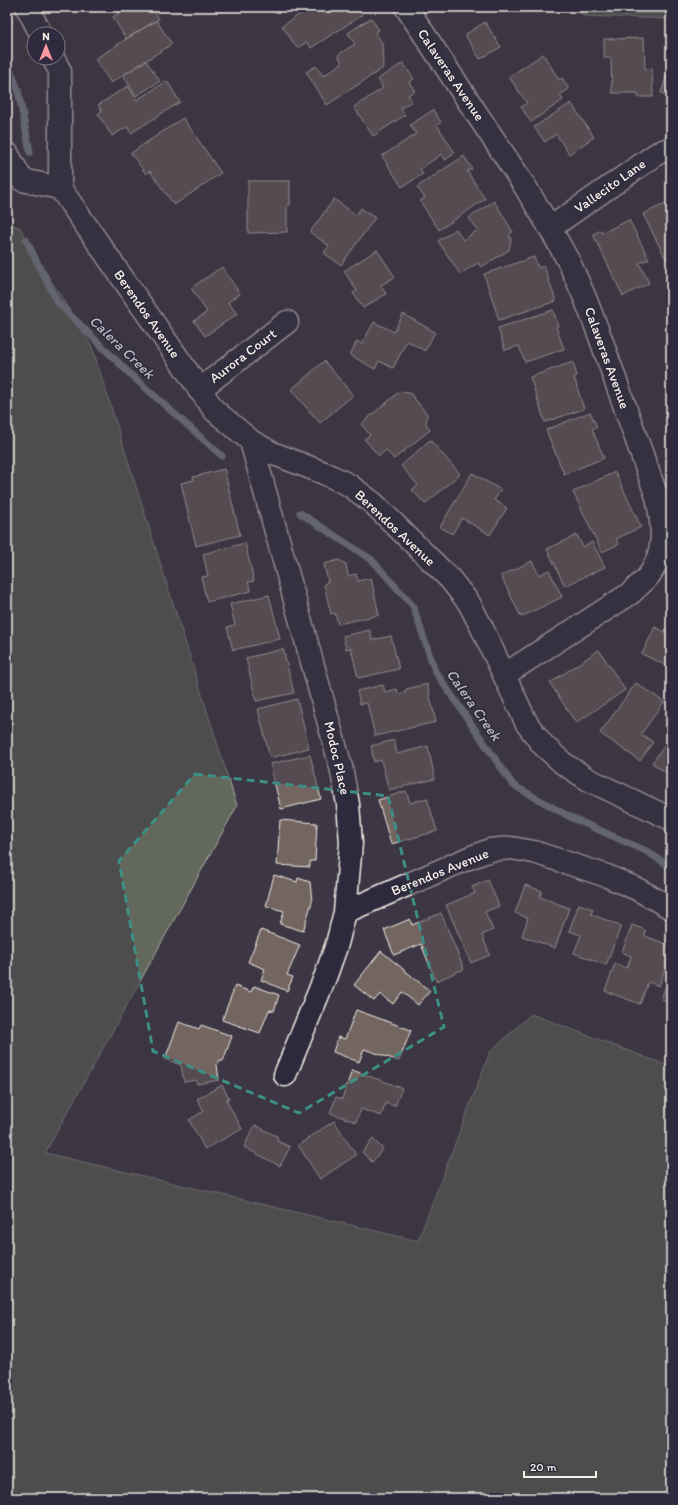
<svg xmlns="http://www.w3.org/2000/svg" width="678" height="1505" font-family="Itim,sans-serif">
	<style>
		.green { fill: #62695b; stroke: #abada2 }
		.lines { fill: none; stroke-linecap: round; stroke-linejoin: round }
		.stream { stroke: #939da8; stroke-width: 7 }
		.building { fill: #736561; stroke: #f4f1e8 }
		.minor-casing { stroke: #f4f1e8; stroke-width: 25 }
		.minor { stroke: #2f2a3d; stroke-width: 22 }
		.marked { fill: none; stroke: #3d8f86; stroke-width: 3; stroke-dasharray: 8 5; stroke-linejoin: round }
		.labels { text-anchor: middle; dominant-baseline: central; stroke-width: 3; stroke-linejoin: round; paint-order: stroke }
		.street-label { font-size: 14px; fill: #f4f1e8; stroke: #2f2a3d }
		.water-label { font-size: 15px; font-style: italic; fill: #b3b9bd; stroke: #2f2a3d }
	</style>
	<rect width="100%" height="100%" fill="#3d3644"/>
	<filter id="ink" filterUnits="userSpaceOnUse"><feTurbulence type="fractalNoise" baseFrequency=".025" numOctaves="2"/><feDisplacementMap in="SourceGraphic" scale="8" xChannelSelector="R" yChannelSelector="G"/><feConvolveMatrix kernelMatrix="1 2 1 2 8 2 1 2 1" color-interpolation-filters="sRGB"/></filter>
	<g filter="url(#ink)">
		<path class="green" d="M576 7H671V19L584 16Z
			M7 224 20 227 26 240 92 347 237 806 45 1153 418 1241 490 1052 531 1014 671 1067V1498H7Z"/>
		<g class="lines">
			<path class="stream" d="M7 60 18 90 30 152
				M26 240 57 302 131 375 222 456
				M300 513 372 560 413 606 435 671 513 785 570 817 646 851 671 867"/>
		</g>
		<path class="building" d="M129 7H152L159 19 126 39 113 17Z
			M311 7H356L362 15 311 48 307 42 297 48 282 26Z
			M371 18 379 30 375 32 382 43 383 68 327 105 306 72 316 66 323 76 342 63 338 55 355 44 348 33Z
			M156 20 172 44 111 83 95 59Z
			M485 22 501 47 480 59 465 35Z
			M644 38 645 69 652 68 653 97H638V93H612L611 58H604V39Z
			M543 54 559 80 562 78 569 89 560 95 563 100 531 122 521 107 527 103 509 77Z
			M146 61 160 81 136 96 123 75Z
			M671 61V97L661 93Z
			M403 63 414 79 409 82 415 91 408 95 412 101 401 108 405 115 373 136 354 107 383 88 378 79Z
			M167 81 180 102 131 133 127 127 112 136 98 114 102 111 98 105 128 86 137 100Z
			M571 103 594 137 569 154 556 134 545 142 534 127Z
			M433 110 441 122 437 125 455 153 445 160 442 154 420 169 423 174 402 187 382 156 416 134 410 125Z
			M183 118 221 173 174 205 150 171 146 174 131 153Z
			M464 156 472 169 467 171 485 199 439 230 420 201 425 198 417 187Z
			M248 181H290V205H287V232L248 233Z
			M334 199 356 215 361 208 375 218 341 265 324 253 329 246 310 232Z
			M494 201 513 232 509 235 511 239 509 250 481 267 478 263 460 274 438 241 456 229 463 240 478 230 469 218Z
			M671 201V256L666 259 643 214Z
			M629 220 649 259 639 263 649 283 623 296 593 234 601 230 602 233Z
			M377 250 395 277 381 285 386 294 363 308 353 293 357 291 344 271Z
			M534 257 538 268 544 266 556 301 499 320 484 274Z
			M222 267 240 294 228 302 237 314 205 336 194 321 207 312 191 288Z
			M553 310 558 326 556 327 564 349 525 362 519 346 505 350 498 328Z
			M403 314 435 332 425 351 407 341 393 368 379 361 375 369 350 355 357 341 362 344 374 322 394 332Z
			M324 361 353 395 320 423 291 390Z
			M573 362 577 376 574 377 584 409 545 422 530 377Z
			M399 392 410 393 427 414 426 424 430 430 394 459 386 450 379 456 364 439 370 435 361 424Z
			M590 412 597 427 592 429 604 458 564 474 546 430Z
			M430 440 460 474 425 504 412 490 418 485 401 466Z
			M224 469 240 535 196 546 181 483 194 480 193 477Z
			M615 472 641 527 616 539 619 544 602 552 573 492Z
			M472 473 501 490 494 500 507 508 490 535 462 518 452 534 440 527Z
			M577 535 583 547 592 542 605 567 565 586 547 549Z
			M245 543 254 581 248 582 251 591 207 602 201 577 208 576 203 554Z
			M339 560 346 564 348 576 356 574 358 581 371 578 379 615 338 624 335 613 331 614 324 584 328 582 324 564Z
			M532 561 539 575 549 570 562 597 521 617 501 576Z
			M269 595 280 639 233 650 227 627 235 625 230 604Z
			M655 627 671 635V668L642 654Z
			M370 630 372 640 391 636 399 669 358 678 351 648 346 649 343 636Z
			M283 649 294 693 256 701 246 658Z
			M599 650 625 690 576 723 550 683Z
			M636 683 664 702 641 734 653 742 640 761 600 733Z
			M427 684 436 722 375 736 367 703 360 704 357 691 383 685 385 692 397 689 398 694 406 692V689Z
			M297 699 309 748 270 758 258 709Z
			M671 737V776L652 763Z
			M394 740 397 754 428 746 435 779 389 790 381 760 374 762 371 746Z
			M310 755 321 799 281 809 270 764Z
			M406 791 410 803 427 798 437 831 391 844 378 800Z
			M280 820 317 823 315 861H310V867L277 865Z
			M274 875 297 882 298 878 310 882 312 902 303 931 280 924 284 911 266 906Z
			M488 880 499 906 485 912 493 930 482 935 490 955 471 963 446 905 475 893 472 887Z
			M525 885 542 891 540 897 569 908 555 948 522 936 528 918 515 913Z
			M579 904 593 909 591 914 621 926 606 965 574 953 581 935 569 931Z
			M441 913 464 969 436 981 421 944 394 955 384 930 410 919 412 925Z
			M632 925 645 930V936L671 946V952L659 986 648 982 640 1004 605 991 615 964 627 968 631 956 622 952Z
			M261 930 300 945 287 975 293 977 287 991 261 980 265 969 248 962Z
			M381 951 430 991 418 1005 402 992 393 1004 380 994 374 1001 354 985Z
			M671 972V1002L661 999Z
			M235 986 251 992 254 986 279 995 274 1011 269 1010 260 1033 222 1020Z
			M356 1010 411 1030 399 1061 364 1049 359 1062 333 1052 338 1037 345 1039Z
			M179 1022 199 1029 201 1025 232 1036 223 1061 219 1060 217 1065 219 1080 197 1084 196 1080 184 1082 181 1065 165 1059Z
			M352 1070 402 1088 395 1106 386 1103 381 1116 361 1109 356 1122 330 1113 336 1097 342 1099Z
			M222 1085 229 1098 226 1100 242 1129 205 1149 189 1120 204 1111 197 1099Z
			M334 1121 356 1155 320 1179 298 1145Z
			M255 1125 278 1137 277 1141 290 1147 280 1166 244 1147Z
			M373 1139 383 1149 372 1162 362 1152Z"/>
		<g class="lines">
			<defs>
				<path id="minor" d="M27 7 41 34
					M406 7 524 185 550 228 569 262 585 298 599 334 657 497C663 526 667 553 647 578 642 583 636 588 631 593L504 675
					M53 58 60 71V188
					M7 153 22 180 60 188 214 410 251 441 272 453 324 473 349 485 373 503 450 579 469 603 482 628 527 724 543 745 564 764 589 780 671 819
					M550 228 658 153 671 148
					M199 390 287 322
					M251 441 341 767 348 804 351 843 345 912 337 944 326 975 285 1075
					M345 912 469 858 490 850 511 848 534 852 607 876 637 889 671 908"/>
			</defs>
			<use href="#minor" class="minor-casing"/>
			<use href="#minor" class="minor"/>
		</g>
	</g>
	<path d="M0 0H678V1505H0ZM195 774 388 796 444 1027 299 1113 153 1051 119 861Z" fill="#3d3644" fill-opacity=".55" fill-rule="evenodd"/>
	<path class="marked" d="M195 774 388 796 444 1027 299 1113 153 1051 119 861Z"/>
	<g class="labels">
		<g class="street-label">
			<text transform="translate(451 75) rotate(56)">Calaveras Avenue</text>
			<text transform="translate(610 186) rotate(-35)">Vallecito Lane</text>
			<text transform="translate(147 314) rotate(55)">Berendos Avenue</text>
			<text transform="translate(243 356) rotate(-37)">Aurora Court</text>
			<text transform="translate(607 358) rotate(70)">Calaveras Avenue</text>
			<text transform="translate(395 528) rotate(43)">Berendos Avenue</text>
			<text transform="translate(337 758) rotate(77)">Modoc Place</text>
			<text transform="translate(440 872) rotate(-22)">Berendos Avenue</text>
		</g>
		<g class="water-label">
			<text transform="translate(122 347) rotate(44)">Calera Creek</text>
			<text transform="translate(474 705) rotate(55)">Calera Creek</text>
		</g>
	</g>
	<rect width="678" height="1505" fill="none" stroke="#2f2a3d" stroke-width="24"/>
	<rect x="12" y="12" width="654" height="1481" fill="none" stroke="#f4f1e8" stroke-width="1.5" filter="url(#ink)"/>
	<g transform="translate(46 46)"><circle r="19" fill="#2f2a3d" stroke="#7e7a81"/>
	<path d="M0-3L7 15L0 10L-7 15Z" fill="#ff9aa2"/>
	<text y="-6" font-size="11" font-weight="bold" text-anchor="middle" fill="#f4f1e8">N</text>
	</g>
	<path d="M524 1471v6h72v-6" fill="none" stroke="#f4f1e8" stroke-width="2"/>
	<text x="530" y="1471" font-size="12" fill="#f4f1e8" stroke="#2f2a3d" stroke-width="3" paint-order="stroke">20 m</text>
</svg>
